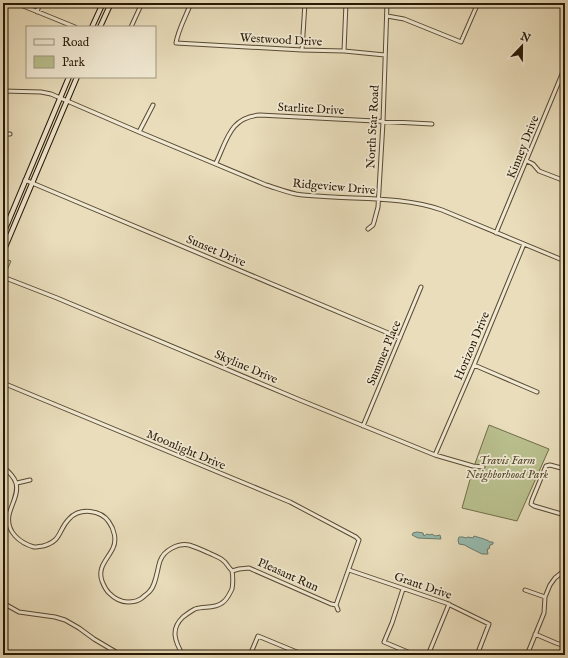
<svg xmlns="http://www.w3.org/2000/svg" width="568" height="658" font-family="'IM FELL English',serif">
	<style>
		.green { fill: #b9c08e; stroke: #706c4a }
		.water { fill: #97bcb0; stroke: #6a7b6c }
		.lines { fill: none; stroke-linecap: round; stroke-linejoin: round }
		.minor-casing { stroke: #584a32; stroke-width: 5 }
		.secondary-casing { stroke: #271905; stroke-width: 6 }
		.minor { stroke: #f1e9d3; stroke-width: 3 }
		.secondary { stroke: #f1e9d3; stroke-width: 4 }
		.labels { text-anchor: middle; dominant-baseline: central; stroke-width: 3.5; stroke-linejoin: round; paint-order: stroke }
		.street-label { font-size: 12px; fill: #271905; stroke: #f1e9d3 }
		.park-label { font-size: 12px; font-style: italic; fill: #534b2e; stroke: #f1e9d3 }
	</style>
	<rect width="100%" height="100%" fill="#e9ddbb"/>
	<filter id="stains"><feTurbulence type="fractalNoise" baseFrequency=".005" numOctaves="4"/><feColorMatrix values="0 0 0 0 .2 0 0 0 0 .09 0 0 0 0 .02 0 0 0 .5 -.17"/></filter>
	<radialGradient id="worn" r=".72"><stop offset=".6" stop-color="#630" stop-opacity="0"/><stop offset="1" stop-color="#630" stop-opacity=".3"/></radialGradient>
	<path class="green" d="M5 259 11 261 5 275 3 274V264Z
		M489 425 549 449 517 521 462 508 473 469Z"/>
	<path class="water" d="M417 532 423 533 424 536 427 534 430 535 432 534 435 536 440 535 441 539 418 538 412 535 413 533Z
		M474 536 484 539 486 540H487L490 542H493V544L490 545 489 549H487L488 554H482L466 546 465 545 459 544 458 540 459 537H463L466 538 468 537 473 538Z"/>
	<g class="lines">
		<defs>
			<path id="minor" d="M16 3 75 27
				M191 3C186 16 178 30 176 43L302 50 344 51 385 55
				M37 12 40 3
				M387 16 404 19 461 42 478 3
				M131 27 142 3
				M302 50 305 3
				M344 51 346 3
				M3 91 41 92 51 94 139 132 266 185C276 188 286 192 296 194 308 196 320 196 333 197 369 199 408 198 442 210L565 261
				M139 132 153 105
				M3 134H10
				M527 161 533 164 539 171 565 181
				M216 163C227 140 230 117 260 115L432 124
				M25 180 400 338
				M368 229 373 225 374 222 378 207 383 122 387 3
				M496 233 565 67
				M3 277 57 298 300 400 435 455 473 466 483 467
				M474 365 537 392
				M3 383 290 502 356 537 359 540 336 605 338 610
				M363 426 421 287
				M435 455 474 365 524 244
				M3 467C8 471 14 476 16 483 19 494 11 505 9 515 6 532 20 543 34 547 38 547 40 546 43 546 62 541 58 530 69 519 80 507 101 510 109 522 114 529 117 540 113 548 108 559 97 567 102 581 104 586 105 589 109 593 114 598 121 602 128 602 133 602 138 601 142 598 144 596 147 594 149 592 156 586 157 570 160 561 164 550 178 543 189 545 196 547 202 550 209 553 217 557 223 558 228 566 229 568 231 569 232 571 233 575 233 584 232 589 229 595 227 600 222 603 214 609 204 606 195 609 191 611 187 614 183 617 170 629 175 642 183 655
				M565 469 550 465 546 466 532 500 531 504 534 506 565 515
				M17 483 30 480
				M349 570 446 603 489 624 477 655
				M232 571 239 569 249 568 331 604 336 605
				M403 589 392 623 384 642 415 655
				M525 590 545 597
				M3 603 19 612 55 617 65 620 79 628 94 639 121 655
				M535 634 556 643 565 646
				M250 655 258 636 304 655
				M428 655 449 604
				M527 655 544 613 545 597 550 585 555 578 565 570"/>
			<path id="secondary" d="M92 27 103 3
				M100 27 111 3
				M3 234 69 77
				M3 252 77 77"/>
		</defs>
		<use href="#minor" class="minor-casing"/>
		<use href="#secondary" class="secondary-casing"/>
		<use href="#minor" class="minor"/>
		<use href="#secondary" class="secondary"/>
	</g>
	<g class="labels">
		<g class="street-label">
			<text transform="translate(281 40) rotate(3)">Westwood Drive</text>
			<text transform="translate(311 109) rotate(3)">Starlite Drive</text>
			<text transform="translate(373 127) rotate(-87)">North Star Road</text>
			<text transform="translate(523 147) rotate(-68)">Kinney Drive</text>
			<text transform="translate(334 187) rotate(5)">Ridgeview Drive</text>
			<text transform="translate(216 251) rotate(23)">Sunset Drive</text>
			<text transform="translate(472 346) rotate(-67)">Horizon Drive</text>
			<text transform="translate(384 353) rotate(-67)">Summer Place</text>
			<text transform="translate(246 367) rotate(23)">Skyline Drive</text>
			<text transform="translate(186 450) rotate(23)">Moonlight Drive</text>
			<text transform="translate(288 575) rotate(24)">Pleasant Run</text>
			<text transform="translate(423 586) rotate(19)">Grant Drive</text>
		</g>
		<g class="park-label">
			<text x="507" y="460">Travis Farm<tspan x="507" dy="14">Neighborhood Park</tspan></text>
		</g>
	</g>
	<rect width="568" height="658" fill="none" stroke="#e9ddbb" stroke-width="16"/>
	<rect x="4" y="4" width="560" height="650" fill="none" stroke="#271905" stroke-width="2"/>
	<rect x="8" y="8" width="552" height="642" fill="none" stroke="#271905"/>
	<rect x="26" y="26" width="130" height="52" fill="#f1e9d3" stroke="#a09681"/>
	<rect x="34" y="39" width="20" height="6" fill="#f1e9d3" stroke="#a09681"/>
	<text x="62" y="46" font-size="12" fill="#271905">Road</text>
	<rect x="34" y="56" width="20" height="12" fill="#b9c08e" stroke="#a09681"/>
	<text x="62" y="66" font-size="12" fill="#271905">Park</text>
	<g transform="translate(522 46) rotate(22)" stroke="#f1e9d3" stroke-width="3" paint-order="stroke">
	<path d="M0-3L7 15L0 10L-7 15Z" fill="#271905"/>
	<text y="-6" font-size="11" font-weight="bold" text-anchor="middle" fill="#271905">N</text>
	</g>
	<rect width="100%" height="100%" filter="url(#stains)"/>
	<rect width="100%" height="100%" fill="url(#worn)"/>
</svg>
